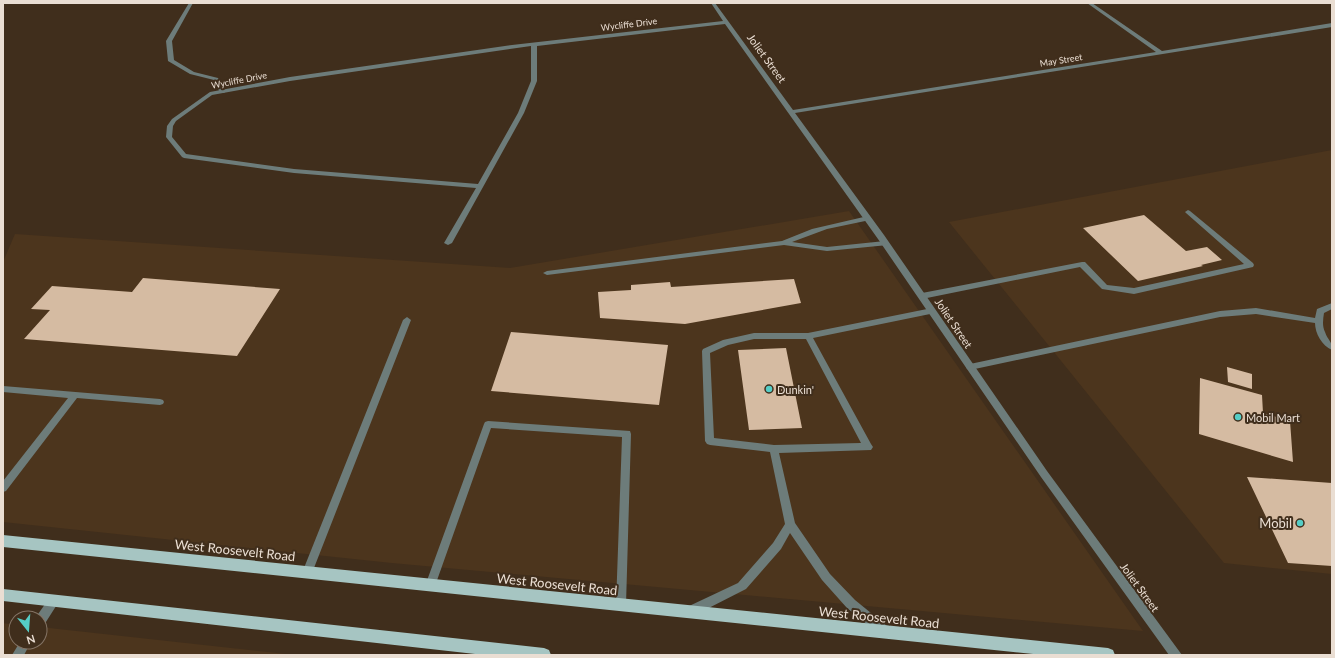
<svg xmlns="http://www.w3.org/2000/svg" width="1335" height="658" font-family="Lato,sans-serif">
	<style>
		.built { fill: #4c351d }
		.building { fill: #d5bba2 }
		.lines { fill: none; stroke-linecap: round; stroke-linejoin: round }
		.lane { fill: #6d7c7a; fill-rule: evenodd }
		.street { fill: #6d7c7a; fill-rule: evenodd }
		.primary { fill: #a6c5c2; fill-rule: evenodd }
		.poi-dot { fill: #55cdc6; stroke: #402e1c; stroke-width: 1.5 }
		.labels { text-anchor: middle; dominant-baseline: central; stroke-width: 4; stroke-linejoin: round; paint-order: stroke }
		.far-street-label { font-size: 9px; fill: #eaded3; stroke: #402e1c }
		.street-label { font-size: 11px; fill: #eaded3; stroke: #402e1c }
		.poi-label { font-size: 11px; fill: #eaded3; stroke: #402e1c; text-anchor: start }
		.near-poi-label { font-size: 13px; fill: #eaded3; stroke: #402e1c; text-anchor: end }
		.near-street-label { font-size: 13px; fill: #eaded3; stroke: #402e1c }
	</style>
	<rect width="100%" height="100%" fill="#402e1c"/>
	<path class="built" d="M1332 150V574L1224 563 949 222Z
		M849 211 1143 631 392 563 3 522V262L15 234 510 268Z
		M3 623 16 625V642H40V627L295 655H3Z"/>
	<path class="building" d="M1144 215 1186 251 1207 247 1222 260 1201 265 1203 266 1138 281 1083 228Z
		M143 278 280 289 237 356 24 339 50 310 31 309 52 286 132 292Z
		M794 279 801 303 685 324 600 318 598 292 631 290V285L670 282 671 287Z
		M511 332 668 345 659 405 491 391Z
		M786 348 802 428 749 430 738 350Z
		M1227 367 1252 374V389L1228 382Z
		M1200 378 1262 395 1263 413 1290 421 1293 462 1199 434Z
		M1247 477 1332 483V566L1288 563Z"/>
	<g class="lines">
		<path class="lane" d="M189 3H193L172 41 174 60 194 72 218 78 225 92 224 93H220L214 80 190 74 168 61 166 41Z
			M1188 210 1190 211 1253 263 1254 265 1253 267 1134 294 1102 289 1080 267 922 299 918 296 922 293 1082 262H1085L1107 285 1134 288 1244 264 1186 213 1185 212Z
			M868 216 871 218 870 220 827 229 792 242 827 247 885 241 889 243 888 245 827 251 784 245 547 275 543 273 547 271 782 241 812 229Z
			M1332 303V309L1324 313C1323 319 1322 326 1325 332 1328 341 1332 340 1332 350 1322 346 1315 333 1315 323L1256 314 1220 317 970 370 967 369 966 367 967 365 970 364 1220 311 1256 308 1315 318 1317 309Z
			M932 308 936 311 935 313 813 338 871 444 873 447 871 450 779 453 795 523 830 574 855 600 887 626 888 630 887 634 883 635 879 634 847 608 822 580 790 533 781 549 746 589 695 615 691 616 687 615 686 611 687 607 738 583 773 543 785 524 770 452 710 445 707 444 705 441 702 351 703 349 723 340 754 333H808ZM754 339H806L861 443 774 445 714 438 710 353 728 345Z
			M407 317 411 320 312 573 311 576 307 578 303 576 302 573 403 320Z
			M3 386 160 399 163 400 164 402 163 404 160 405 77 398 6 491 3 492V481L68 398 3 392Z
			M488 421 630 431 631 434 626 605 625 609 621 610 617 609 616 605 622 437 491 428 435 586 434 589 430 591 426 589 425 586 484 424 485 422Z
			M54 595 58 597 59 600 58 603 44 625 40 626V618L36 617 50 597Z
			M20 642H31L24 655H12Z"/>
		<path class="street" d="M711 3H715L793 110 1156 52 1087 3H1092L1162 51 1332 23V27L795 113 884 235 1047 471 1182 655H1169L1041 477 878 239 725 24 537 46V81L524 113 452 243 448 245 444 243 476 188 294 173 184 158 182 157 166 137 167 126 172 119 210 92 290 77 512 45 723 21ZM531 46V81L518 113 478 184 294 169 186 154 172 137 173 126 176 121 212 95 290 81Z"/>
		<path class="primary" d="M3 535 1108 648 1113 650 1115 655H1043L3 547Z
			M3 589 544 648 549 650 551 655H484L3 601Z"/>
	</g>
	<g class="poi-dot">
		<circle cx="769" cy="389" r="4"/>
		<circle cx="1238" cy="417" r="4"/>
		<circle cx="1300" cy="523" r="4"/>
	</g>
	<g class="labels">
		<g class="far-street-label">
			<text transform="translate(629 24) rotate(-7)">Wycliffe Drive</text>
			<text transform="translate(1061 60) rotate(-9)">May Street</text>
			<text transform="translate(239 80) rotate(-11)">Wycliffe Drive</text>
		</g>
		<g class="street-label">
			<text transform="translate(767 58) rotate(54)">Joliet Street</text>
			<text transform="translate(954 323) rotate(56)">Joliet Street</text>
			<text transform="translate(1140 587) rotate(54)">Joliet Street</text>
		</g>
		<g class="poi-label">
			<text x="777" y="389">Dunkin'</text>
			<text x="1246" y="417">Mobil Mart</text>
		</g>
		<g class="near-poi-label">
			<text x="1292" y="523">Mobil</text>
		</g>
		<g class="near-street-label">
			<text transform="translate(235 550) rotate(6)">West Roosevelt Road</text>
			<text transform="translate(557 584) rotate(6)">West Roosevelt Road</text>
			<text transform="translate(879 617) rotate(6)">West Roosevelt Road</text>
		</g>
	</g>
	<rect width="1335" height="658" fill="none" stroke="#eaded3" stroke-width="8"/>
	<g transform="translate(28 630) rotate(163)"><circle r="19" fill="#402e1c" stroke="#847465"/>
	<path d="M0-3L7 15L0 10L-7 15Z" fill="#55cdc6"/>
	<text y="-6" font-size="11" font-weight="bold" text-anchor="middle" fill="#eaded3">N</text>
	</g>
</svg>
